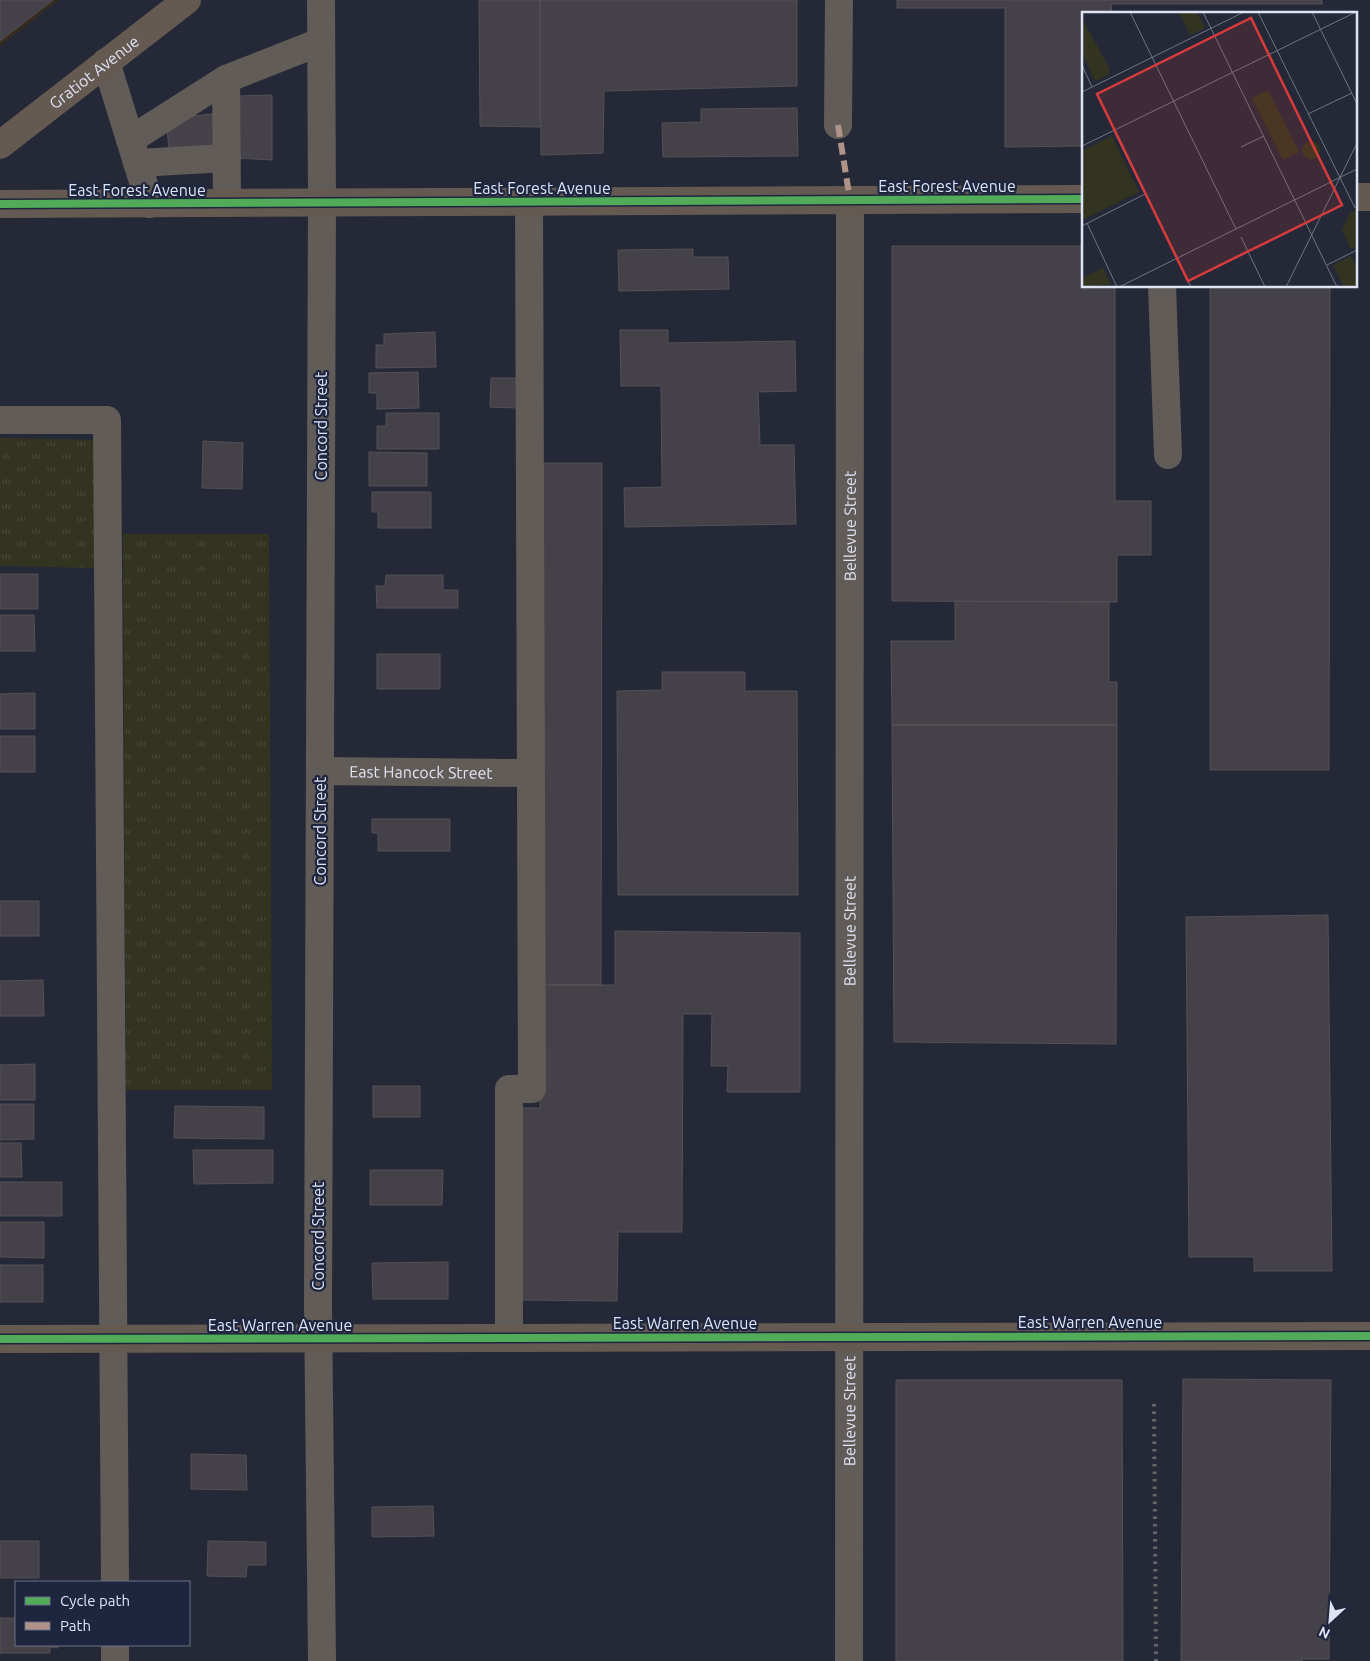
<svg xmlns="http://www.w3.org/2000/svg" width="1370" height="1661" font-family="Ubuntu,sans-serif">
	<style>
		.commercial { fill: #362b21 }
		.grass { fill: url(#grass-tufts) }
		.building { fill: #454148; stroke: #545056 }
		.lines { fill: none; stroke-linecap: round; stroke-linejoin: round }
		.minor { stroke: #625c58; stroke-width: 28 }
		.major { stroke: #655a52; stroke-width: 28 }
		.rail { stroke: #696566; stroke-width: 4; stroke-dasharray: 2.5 5; stroke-linecap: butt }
		.quiet { stroke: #af9288; stroke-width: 6; stroke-dasharray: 12 6; stroke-linecap: butt }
		.cycleway-casing { stroke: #1e253e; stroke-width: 11 }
		.cycleway { stroke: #51ab58; stroke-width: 8 }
		.labels { text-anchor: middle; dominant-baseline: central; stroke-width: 4.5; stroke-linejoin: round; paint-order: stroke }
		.street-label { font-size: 16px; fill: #dfe4f5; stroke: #1e253e }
		.inset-road { fill: none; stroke: #6f7483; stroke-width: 1 }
		.view { fill: #d73b3c; fill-opacity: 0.15; stroke: #d73b3c; stroke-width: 2.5 }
		.inset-edge { fill: none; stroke: #dfe4f5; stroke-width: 2.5 }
	</style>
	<defs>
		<pattern id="grass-tufts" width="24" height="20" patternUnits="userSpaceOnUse" patternTransform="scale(1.25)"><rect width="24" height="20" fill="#33341f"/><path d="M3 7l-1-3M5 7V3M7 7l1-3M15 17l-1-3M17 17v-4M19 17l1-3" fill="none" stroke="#464835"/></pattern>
	</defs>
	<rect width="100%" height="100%" fill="#252937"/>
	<path class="commercial" d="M0 0H59L0 46Z"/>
	<path class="grass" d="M0 438 96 440 94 568 0 566Z
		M123 534H269L272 1090H126Z"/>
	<path class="building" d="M0 0H53L0 41Z
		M479 0H540V127L480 126Z
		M540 0H797V86L604 91 603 153 541 155Z
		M897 0H1322V4H1111L1112 14H1084V146L1005 147V8H897Z
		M272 95V160L238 158V96Z
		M797 108 798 156 663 157 662 123 701 122V109Z
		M215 114 219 154 170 159 166 118Z
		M892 246H1084V286H1115V501H1151V555H1117V602L892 601Z
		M693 249V257H728L729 289 619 291 618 250Z
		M1210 286H1330L1329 770H1210Z
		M620 330H668V343L795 341 796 391 758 392 760 445H794L796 524 625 527 624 488 662 487 661 386H621Z
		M435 332 436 367 376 368V345H384V334Z
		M418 372 419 408 377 409V393H369V373Z
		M491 378H518L517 408 490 407Z
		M386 413H439V449H377V426H386Z
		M203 441 243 443 242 489 202 488Z
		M369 452 427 453V486H369Z
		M540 463H602L601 985H540Z
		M372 492H431V528H378V512H372Z
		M0 574H38V609H0Z
		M386 575H443V590H458V608H377L376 586H385Z
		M955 601 1109 602V682H1117V725H892L891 641H955Z
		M0 615H34L35 651H0Z
		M377 654H440V689H377Z
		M662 672H745V691H797L798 895H618L617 691 662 690Z
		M35 693V729H0V694Z
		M892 725H1117L1116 1044 894 1042Z
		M0 736H35V772H0Z
		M372 819H450V851H378V833H372Z
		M0 901H39V936H0Z
		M1328 915 1332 1271H1254V1257H1189L1186 917Z
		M615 931 800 933V1092H727L728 1066H711L712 1014H683L682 1232H618L617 1301 518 1300 519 1108H540V985H615Z
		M43 980 44 1016H0V981Z
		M35 1064V1100H0V1065Z
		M373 1086H420V1117H373Z
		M0 1104H34V1139L0 1140Z
		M175 1106 264 1107V1139L174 1138Z
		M0 1143H21L22 1177H0Z
		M193 1150H273V1183L194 1184Z
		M370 1170H443L442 1205H370Z
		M0 1182H62V1216H0Z
		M0 1222H44V1258L0 1257Z
		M448 1262V1299H373L372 1263Z
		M0 1265H43V1302H0Z
		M1183 1379 1331 1380 1329 1659H1302V1661H1181Z
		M896 1380H1122L1123 1661H896Z
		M191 1454 246 1455 247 1490 191 1489Z
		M433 1506 434 1536 372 1537V1507Z
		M0 1541H39V1578H0Z
		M208 1541 266 1542V1565H247L246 1577 207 1576Z
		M0 1618H16V1645H58V1648L50 1647V1653H0Z"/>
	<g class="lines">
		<g class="minor">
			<path d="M321 0 322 202 318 1307 322 1661"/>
			<path d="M106 62 150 204"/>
			<path d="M838 125 839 0"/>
			<path d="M130 140 226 79"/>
			<path d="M137 163 227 158"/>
			<path d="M227 203 226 79 320 42"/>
			<path d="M1162 286 1168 455"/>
			<path d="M0 420H107L115 1582"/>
			<path id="s1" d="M320 771 522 773"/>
			<path d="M509 1338V1089H532L529 202"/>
			<path d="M115 1645V1661"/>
			<path id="s2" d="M849 1661 850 200"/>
		</g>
		<g class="major">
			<path id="s3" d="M0 145 187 0"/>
			<path d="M1356 197H1370"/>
			<path d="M0 204 1084 199"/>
			<path d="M0 1339 1370 1336"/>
		</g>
		<path class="rail" d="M1154 1404 1156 1661"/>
		<path class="quiet" d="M838 125 850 200"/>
		<defs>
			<path id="cycleway" d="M0 204 1084 199
				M0 1339 1370 1336"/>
		</defs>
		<use href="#cycleway" class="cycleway-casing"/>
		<use href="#cycleway" class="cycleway"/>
	</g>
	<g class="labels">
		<g class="street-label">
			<text stroke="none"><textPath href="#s3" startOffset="119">Gratiot Avenue</textPath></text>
			<text x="947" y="186">East Forest Avenue</text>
			<text x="542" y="188">East Forest Avenue</text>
			<text x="137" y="190">East Forest Avenue</text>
			<text transform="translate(321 426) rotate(-90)">Concord Street</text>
			<text stroke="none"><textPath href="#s2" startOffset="1135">Bellevue Street</textPath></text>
			<text stroke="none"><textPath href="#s1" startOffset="101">East Hancock Street</textPath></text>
			<text transform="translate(320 831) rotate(-90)">Concord Street</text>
			<text stroke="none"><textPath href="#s2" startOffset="730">Bellevue Street</textPath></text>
			<text transform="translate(318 1236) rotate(-90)">Concord Street</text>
			<text x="1090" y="1322">East Warren Avenue</text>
			<text x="685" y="1323">East Warren Avenue</text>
			<text x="280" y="1325">East Warren Avenue</text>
			<text stroke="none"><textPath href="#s2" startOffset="250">Bellevue Street</textPath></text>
		</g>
	</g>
	<g transform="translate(1082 12)">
		<rect width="275" height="275" fill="#252937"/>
		<path d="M97 0H115L123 16 108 23ZM186 78 217 140 201 148 170 86ZM30 124 57 180 0 208V139ZM220 138a9 9 0 1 1 18 0a9 9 0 1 1-18 0ZM275 198V235L269 237 260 218 268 201ZM269 244 275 256V275H262L251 253ZM21 256 29 272 0 275V266Z" fill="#33341f"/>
		<path d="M0 6 27 56V62L13 69 0 41Z" fill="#33341f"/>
		<path class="inset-road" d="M48 0 154 217M121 0 255 275M176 0 273 196M230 0 275 92M0 53 10 75M0 80 162 0M226 102 270 81M32 119 109 275M0 134 274 0M159 135 182 124M5 211 35 275M0 214 63 182M159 225 183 275M245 253 275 238M37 275 275 157M204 275 275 131"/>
		<path class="view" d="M169 6 260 193 106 269 15 82Z"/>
		<rect width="275" height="275" class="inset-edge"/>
	</g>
	<rect x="15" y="1581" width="175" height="65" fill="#1e253e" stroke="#6b7187"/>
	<rect x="25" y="1597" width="25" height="8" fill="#51ab58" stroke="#6b7187"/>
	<text x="60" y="1606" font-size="15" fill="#dfe4f5">Cycle path</text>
	<rect x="25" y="1622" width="25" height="8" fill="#af9288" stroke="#6b7187"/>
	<text x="60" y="1631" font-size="15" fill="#dfe4f5">Path</text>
	<g transform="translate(1330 1621) rotate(206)" stroke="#1e253e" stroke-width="4" paint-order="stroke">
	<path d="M0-4L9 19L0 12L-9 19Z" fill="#dfe4f5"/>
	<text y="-8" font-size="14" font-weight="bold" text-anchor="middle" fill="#dfe4f5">N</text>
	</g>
</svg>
